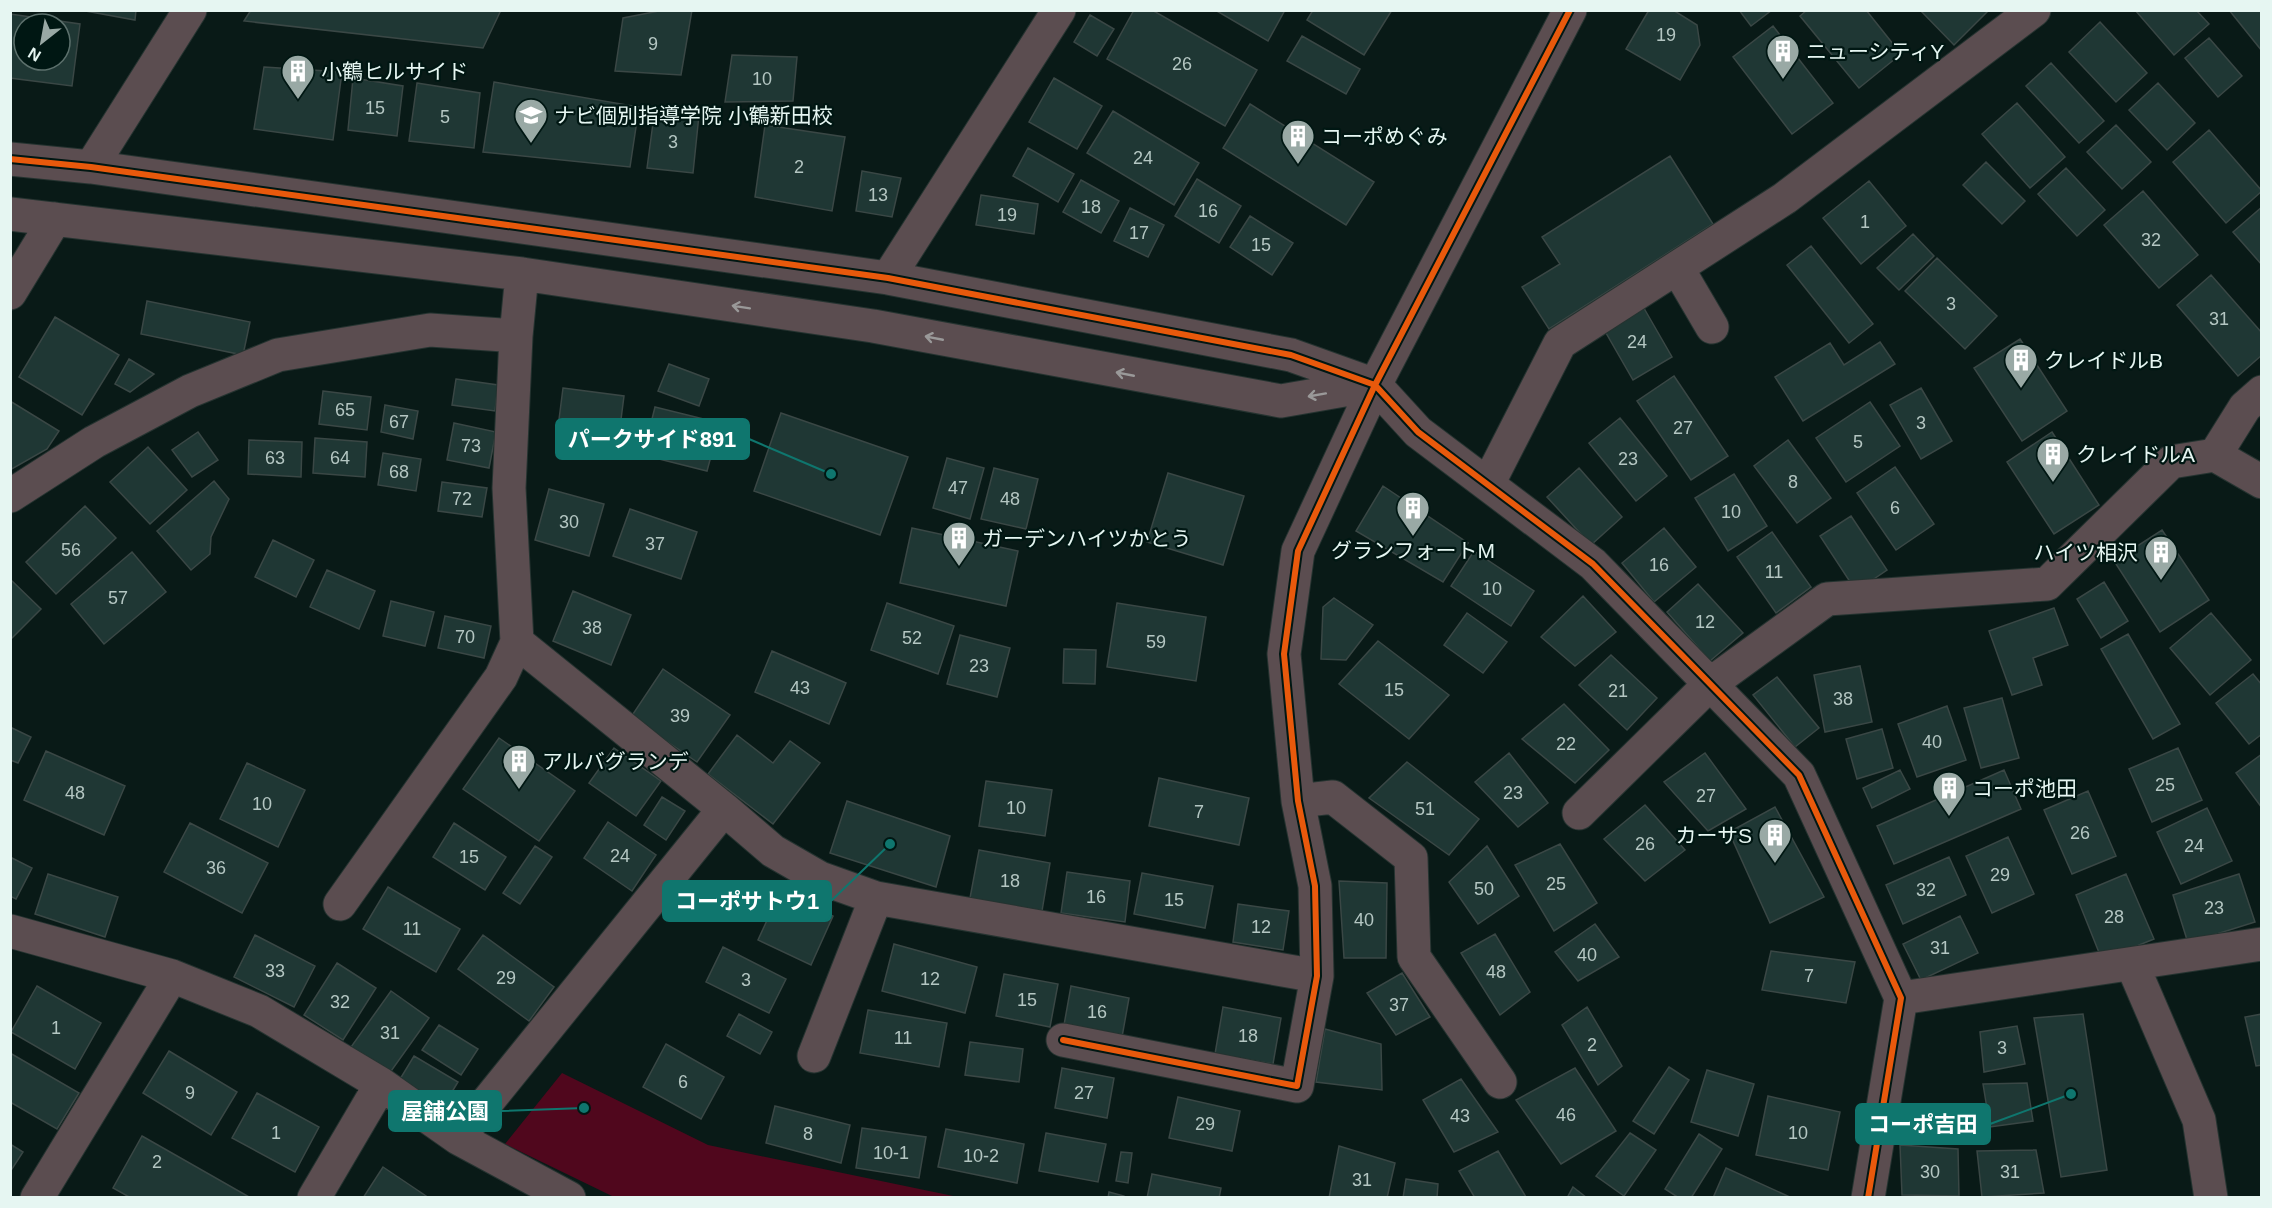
<svg xmlns="http://www.w3.org/2000/svg" width="2272" height="1208" font-family="Helvetica,'Noto Sans JP',sans-serif">
	<style>
		.green { fill: #50071d }
		.building { fill: #1f3734; stroke: #3a4745; stroke-width: 1.5; fill-rule: evenodd }
		.lines { fill: none; stroke-linecap: round; stroke-linejoin: round }
		.minor-casing { stroke: #253330; stroke-width: 35 }
		.minor { stroke: #5b4d50; stroke-width: 33 }
		.cycleway-casing { stroke: #001713; stroke-width: 10 }
		.cycleway { stroke: #e8590c; stroke-width: 6 }
		.oneway { stroke: #9a9999 }
		.labels { text-anchor: middle; dominant-baseline: central; stroke-width: 4.5; stroke-linejoin: round; paint-order: stroke }
		.number-label { font-size: 18px; fill: #b4c6c2 }
		.poi-label { font-size: 21px; fill: #e6f6f2; stroke: #001713; text-anchor: start }
		.leader { fill: none; stroke: #0f766e; stroke-width: 2 }
		.callout-dot { fill: #0f766e; stroke: #001713; stroke-width: 2 }
		.callout { fill: #0f766e; stroke: #0f766e; stroke-width: 2 }
		.callout-label { font-size: 22px; text-anchor: middle; font-weight: bold; fill: #fff }
	</style>
	<rect width="100%" height="100%" fill="#091a17"/>
	<path class="green" d="M562 1073 708 1145 958 1197H614L505 1144Z"/>
	<path class="building" d="M80 10H136L135 20Z
		M251 10H501L483 48 244 21Z
		M664 10H692L681 75 615 71 623 18Z
		M1134 10H1152L1257 70 1225 126 1107 59Z
		M1215 10H1285L1268 41Z
		M1313 10H1392L1364 55 1307 20Z
		M1649 10H1673L1697 25 1700 45 1680 80 1626 49Z
		M1739 10H1772L1751 26Z
		M1807 10H1866L1901 54 1859 88 1800 16Z
		M1920 10H1989L1954 45Z
		M2135 10H2196L2209 24 2174 55Z
		M2229 10H2262V51Z
		M10 14 80 24 72 86 10 78ZM24 24H60V60H24Z
		M1090 15 1114 29 1097 56 1074 42Z
		M2100 22 2147 73 2116 102 2069 52Z
		M1773 26 1833 103 1792 134 1733 57Z
		M1302 36 1360 69 1346 94 1287 61Z
		M2209 38 2242 76 2218 97 2185 58Z
		M732 55 797 57 793 101 725 102Z
		M2051 63 2104 121 2079 143 2026 86Z
		M264 67 342 72 333 140 254 129Z
		M353 78 403 86 397 136 348 130Z
		M1054 78 1102 106 1077 149 1029 122Z
		M494 82 639 107 630 167 483 152Z
		M417 83 480 93 474 148 409 141Z
		M2158 83 2195 123 2167 150 2129 110Z
		M2017 103 2065 157 2030 188 1982 134Z
		M1250 104 1374 182 1346 225 1223 148Z
		M655 108 699 115 693 173 647 168Z
		M1113 111 1199 163 1174 205 1087 153Z
		M765 125 845 137 832 211 755 197Z
		M2116 125 2151 162 2122 189 2087 152Z
		M2209 130 2262 191 2226 223 2173 162Z
		M1028 148 1074 174 1058 202 1013 176Z
		M1670 156 1713 224 1549 329 1522 287 1560 264 1542 237Z
		M1986 162 2025 201 2002 224 1963 185Z
		M2066 168 2105 210 2077 236 2038 194Z
		M862 171 901 178 892 217 856 211Z
		M1197 179 1241 206 1219 243 1175 216Z
		M1081 180 1119 201 1101 233 1063 212Z
		M1869 181 1906 226 1861 264 1823 218Z
		M2143 191 2198 255 2159 288 2104 225Z
		M981 195 1038 204 1034 234 976 225Z
		M2262 207V265L2233 232Z
		M1130 208 1164 225 1148 257 1114 241Z
		M1250 216 1293 243 1272 275 1230 247Z
		M1913 234 1934 256 1899 290 1877 268Z
		M1811 246 1873 324 1849 343 1787 265Z
		M1937 258 1997 316 1965 349 1905 291Z
		M2211 275 2262 333V355L2238 376 2177 305Z
		M147 301 250 322 243 355 141 334Z
		M1641 303 1672 357 1633 380 1602 326Z
		M55 317 119 355 82 415 19 377Z
		M2020 339 2067 411 2022 441 1974 368Z
		M1880 342 1895 364 1803 421 1775 377 1830 343 1844 365Z
		M129 359 154 374 130 392 115 384Z
		M669 364 709 379 699 406 658 391Z
		M1674 376 1728 456 1691 480 1637 401Z
		M456 379 498 385 495 411 452 405Z
		M563 388 624 396 618 443 557 435Z
		M1921 388 1952 441 1921 459 1890 405Z
		M323 391 371 397 367 430 319 424Z
		M10 401 59 431 47 449 10 470Z
		M1870 402 1900 446 1846 482 1816 438Z
		M385 405 418 411 413 439 381 432Z
		M655 407 720 423 707 471 643 455Z
		M781 413 908 457 880 535 754 491Z
		M1620 418 1667 476 1636 501 1589 443Z
		M454 423 496 432 489 468 447 460Z
		M198 432 218 460 192 477 172 450Z
		M2052 432 2099 505 2054 534 2007 462Z
		M315 438 367 442 365 477 313 473Z
		M249 440 302 442 301 477 248 474Z
		M1788 440 1831 498 1797 523 1754 466Z
		M148 447 187 490 150 524 110 482Z
		M383 453 421 459 416 491 378 485Z
		M947 458 984 468 970 519 933 508Z
		M1895 467 1934 524 1896 550 1857 493Z
		M994 468 1038 479 1026 529 981 519Z
		M1579 468 1622 517 1591 545 1547 497Z
		M1168 473 1244 496 1223 565 1147 542Z
		M1734 474 1767 526 1728 551 1695 498Z
		M214 481 229 499 211 537 210 554 191 570 157 531Z
		M442 482 487 488 482 517 438 511Z
		M1383 486 1468 543 1443 582 1356 531Z
		M549 489 604 504 589 556 535 540Z
		M85 506 116 538 56 594 26 562Z
		M630 509 697 532 681 579 613 556Z
		M1851 516 1887 570 1856 591 1820 536Z
		M912 528 1018 551 1006 606 900 583Z
		M1664 528 1696 567 1654 602 1622 563Z
		M2162 530 2209 600 2160 632 2114 561Z
		M1772 532 1811 587 1776 613 1737 557Z
		M273 540 314 560 296 597 255 577Z
		M1474 551 1534 591 1511 626 1451 586Z
		M132 552 166 592 104 644 71 604Z
		M327 570 375 591 359 629 310 607Z
		M10 579 41 609 11 639H10Z
		M2104 582 2128 621 2101 638 2077 599Z
		M1698 584 1743 633 1710 661 1667 612Z
		M573 591 631 615 611 665 553 641Z
		M1583 596 1616 632 1575 666 1541 637Z
		M1334 598 1373 625 1346 660 1321 659 1323 607Z
		M391 601 434 612 425 646 383 636Z
		M887 603 954 626 938 674 871 650Z
		M1117 603 1206 617 1196 681 1107 667Z
		M2054 608 2068 645 2033 658 2042 685 2012 695 1989 631Z
		M1467 613 1507 642 1483 673 1444 645Z
		M2211 613 2251 660 2210 695 2170 648Z
		M445 616 491 626 484 658 438 648Z
		M2128 634 2180 724 2153 739 2101 649Z
		M960 635 1010 648 997 697 947 684Z
		M1378 641 1449 695 1409 739 1339 684Z
		M1064 649 1096 650 1095 684 1063 683Z
		M772 651 846 683 829 724 755 692Z
		M1611 655 1657 698 1627 730 1579 685Z
		M1860 666 1872 722 1825 732 1814 675Z
		M663 669 730 715 697 762 631 717Z
		M2253 674 2262 685V734L2249 744 2216 703Z
		M1777 677 1819 728 1795 747 1753 695Z
		M2002 698 2019 758 1981 768 1964 708Z
		M1564 704 1609 750 1575 783 1522 739Z
		M1947 706 1966 760 1917 777 1898 724Z
		M10 727 31 737 18 763 10 760Z
		M1882 729 1893 768 1857 779 1846 739Z
		M737 735 773 763 790 741 820 763 773 824 708 774Z
		M499 738 575 791 539 841 463 789Z
		M614 748 661 781 636 816 589 783Z
		M2178 748 2202 800 2152 822 2129 769Z
		M46 751 125 786 104 835 24 800Z
		M1509 753 1548 803 1518 827 1475 782Z
		M1705 753 1746 809 1708 831 1664 782Z
		M2262 754V808L2236 773Z
		M1407 762 1479 819 1449 855 1369 798Z
		M247 763 305 790 278 847 220 819Z
		M1900 770 1910 789 1872 808 1863 788Z
		M2004 770 2021 809 1894 864 1877 826Z
		M1159 778 1249 798 1239 845 1149 826Z
		M986 781 1052 790 1045 836 979 826Z
		M2088 791 2116 856 2072 874 2044 810Z
		M662 797 685 811 666 840 644 825Z
		M847 801 950 836 936 887 830 853Z
		M1645 805 1685 850 1645 881 1604 839Z
		M1775 807 1824 897 1770 923 1729 832Z
		M2207 808 2232 861 2181 884 2157 832Z
		M608 822 656 855 632 891 584 858Z
		M190 823 268 863 242 913 164 872Z
		M454 823 506 857 485 890 433 857Z
		M2008 837 2034 894 1992 913 1966 856Z
		M1560 844 1597 903 1554 931 1515 865Z
		M535 846 552 857 520 904 503 893Z
		M1487 846 1519 896 1478 924 1449 882Z
		M979 850 1050 863 1042 911 970 898Z
		M10 857 32 868 16 899 10 896Z
		M1949 857 1966 895 1903 924 1886 885Z
		M1067 872 1130 881 1125 922 1061 913Z
		M1142 873 1213 886 1205 928 1134 914Z
		M48 874 118 897 105 937 35 914Z
		M2126 874 2154 939 2102 960 2076 895Z
		M2239 874 2255 922 2188 943 2173 895Z
		M1339 881 1387 883 1386 958H1344Z
		M388 887 460 929 436 972 363 929Z
		M780 892 833 916 811 965 758 940Z
		M1238 904 1289 911 1283 950 1233 942Z
		M1960 916 1978 953 1921 980 1903 944Z
		M1595 924 1619 957 1578 981 1555 952Z
		M1495 934 1530 992 1500 1015 1461 953Z
		M255 935 315 966 294 1007 234 977Z
		M483 935 554 987 529 1021 458 969Z
		M894 944 977 967 965 1013 882 991Z
		M723 947 786 979 769 1013 706 982Z
		M1771 951 1855 962 1846 1003 1762 990Z
		M337 963 376 988 343 1040 304 1015Z
		M1402 973 1430 1017 1396 1035 1367 993Z
		M1004 974 1058 984 1050 1027 996 1016Z
		M37 986 101 1023 75 1069 11 1032Z
		M1071 986 1129 998 1122 1037 1064 1025Z
		M391 991 429 1018 389 1074 351 1047Z
		M1223 1007 1281 1018 1273 1064 1215 1054Z
		M1587 1007 1622 1066 1598 1085 1562 1025Z
		M868 1010 947 1023 939 1067 860 1053Z
		M739 1014 772 1032 760 1054 727 1036Z
		M2083 1014 2107 1170 2061 1177 2034 1018Z
		M2262 1014V1065L2256 1066 2245 1017Z
		M439 1025 478 1049 461 1075 422 1050Z
		M2017 1026 2025 1064 1984 1072 1980 1032Z
		M1325 1029 1381 1044 1382 1090 1316 1082Z
		M970 1042 1023 1049 1019 1082 965 1075Z
		M666 1044 724 1077 701 1119 643 1087Z
		M169 1051 237 1092 211 1135 143 1093Z
		M10 1053 79 1093 57 1129 10 1102Z
		M414 1056 458 1082 441 1110 397 1084Z
		M1669 1067 1689 1080 1654 1134 1633 1121Z
		M1062 1068 1114 1078 1107 1118 1055 1108Z
		M1575 1068 1616 1131 1561 1164 1516 1100Z
		M1707 1070 1754 1084 1738 1136 1691 1122Z
		M1461 1079 1498 1132 1454 1152 1423 1100Z
		M2027 1083 2033 1121 1990 1127 1983 1084Z
		M257 1093 319 1127 295 1172 232 1138Z
		M1768 1096 1840 1112 1828 1170 1756 1155Z
		M1178 1097 1240 1111 1232 1151 1169 1138Z
		M775 1106 850 1125 841 1163 766 1143Z
		M862 1128 926 1137 919 1178 856 1168Z
		M946 1129 1024 1144 1017 1183 938 1167Z
		M1046 1133 1106 1144 1098 1182 1039 1171Z
		M1630 1133 1656 1150 1624 1196 1596 1176Z
		M1699 1134 1722 1149 1691 1198H1679L1665 1189Z
		M142 1136 251 1198H131L113 1188Z
		M10 1144 23 1152 10 1172Z
		M1900 1145 1958 1149 1959 1196 1902 1195Z
		M1339 1146 1395 1163 1387 1198H1329Z
		M2036 1150 2044 1193 1982 1197 1977 1151Z
		M1498 1151 1526 1197 1475 1198 1459 1171Z
		M1121 1152 1132 1153 1128 1183 1116 1181Z
		M383 1167 429 1198H363Z
		M1726 1168 1792 1198H1713Z
		M1152 1174 1221 1188 1219 1198H1147Z
		M1406 1179 1438 1184 1437 1198H1403Z
		M1573 1187 1587 1198H1567Z
		M1109 1192 1124 1196V1198H1108Z"/>
	<g class="lines">
		<defs>
			<path id="minor" d="M10 159 91 167 888 278 1291 355 1375 385 1418 432 1593 564 1799 775 1901 998 1868 1198
				M91 167 190 10
				M10 214 522 274 873 326 1281 401 1373 385
				M1678 269 1712 327
				M888 278 1059 10
				M10 293 55 219
				M516 336 509 488 517 642 724 809
				M2215 455 2262 482
				M1488 484 1560 343 1785 198 2034 10
				M10 496 94 442 190 391 278 355 430 330 516 336 522 274
				M1298 801 1333 797 1411 858 1414 957 1500 1082
				M1579 813 1710 684 1827 599 2047 584 2171 462 2215 455 2245 407 2262 392
				M340 904 501 677 517 642
				M10 931 172 976 259 1011 381 1084 458 1138 569 1198
				M2132 964 2199 1120 2211 1198
				M1901 998 2262 944
				M1063 1040 1297 1086 1317 976 1315 886 1298 801 1284 654 1298 551 1375 385 1570 10
				M814 1056 876 898
				M458 1138 724 809 773 851 820 878 876 898 1317 976
				M37 1198 172 976
				M314 1198 381 1084"/>
		</defs>
		<use href="#minor" class="minor-casing"/>
		<use href="#minor" class="minor"/>
		<defs>
			<path id="cycleway" d="M10 159 91 167 888 278 1291 355 1375 385 1418 432 1593 564 1799 775 1901 998 1868 1198
				M1063 1040 1297 1086 1317 976 1315 886 1298 801 1284 654 1298 551 1375 385 1570 10"/>
		</defs>
		<use href="#cycleway" class="cycleway-casing"/>
		<use href="#cycleway" class="cycleway"/>
	</g>
	<defs><path id="oneway-shaft" d="M-6 0H5M1.5-3L5.5 0L1.5 3" fill="none" stroke-width="1.6" stroke-linecap="round" stroke-linejoin="round" transform="scale(1.5)"/></defs>
	<g class="oneway">
		<use href="#oneway-shaft" transform="translate(741 307) rotate(-171)"/>
		<use href="#oneway-shaft" transform="translate(934 338) rotate(-169)"/>
		<use href="#oneway-shaft" transform="translate(1125 374) rotate(-169)"/>
		<use href="#oneway-shaft" transform="translate(1317 395) rotate(170)"/>
	</g>
	<defs>
		<symbol id="building-pin" viewBox="-11 -11 22 30"><path d="M0 17L-7.5 6A9.5 9.5 0 1 1 7.5 6Z" fill="#99a9a5" stroke="#001713"/><path d="M-4-6H4V6H1V3H-1V6H-4ZM-2.5-4.3h1.7v1.8h-1.7ZM.8-4.3h1.7v1.8H.8ZM-2.5-1h1.7V.8h-1.7ZM.8-1h1.7V.8H.8Z" fill="#fff"/></symbol>
		<symbol id="school-pin" viewBox="-11 -11 22 30"><path d="M0 17L-7.5 6A9.5 9.5 0 1 1 7.5 6Z" fill="#99a9a5" stroke="#001713"/><path d="M0-5L7-2L0 1L-7-2ZM-4 1L0 2.5L4 1V4Q0 6-4 4Z" fill="#fff"/></symbol>
	</defs>
	<g fill-rule="evenodd">
		<use href="#building-pin" x="1764" y="32" width="38" height="52"/>
		<use href="#building-pin" x="279" y="52" width="38" height="52"/>
		<use href="#school-pin" x="512" y="96" width="38" height="52"/>
		<use href="#building-pin" x="1279" y="117" width="38" height="52"/>
		<use href="#building-pin" x="2002" y="341" width="38" height="52"/>
		<use href="#building-pin" x="2034" y="435" width="38" height="52"/>
		<use href="#building-pin" x="1394" y="489" width="38" height="52"/>
		<use href="#building-pin" x="940" y="519" width="38" height="52"/>
		<use href="#building-pin" x="2142" y="533" width="38" height="52"/>
		<use href="#building-pin" x="500" y="742" width="38" height="52"/>
		<use href="#building-pin" x="1930" y="769" width="38" height="52"/>
		<use href="#building-pin" x="1756" y="816" width="38" height="52"/>
	</g>
	<g class="labels">
		<g class="number-label">
			<text x="1666" y="35">19</text>
			<text x="653" y="44">9</text>
			<text x="1182" y="64">26</text>
			<text x="762" y="79">10</text>
			<text x="375" y="108">15</text>
			<text x="445" y="117">5</text>
			<text x="673" y="142">3</text>
			<text x="1143" y="158">24</text>
			<text x="799" y="167">2</text>
			<text x="878" y="195">13</text>
			<text x="1091" y="207">18</text>
			<text x="1208" y="211">16</text>
			<text x="1007" y="215">19</text>
			<text x="1865" y="222">1</text>
			<text x="1139" y="233">17</text>
			<text x="2151" y="240">32</text>
			<text x="1261" y="245">15</text>
			<text x="1951" y="304">3</text>
			<text x="2219" y="319">31</text>
			<text x="1637" y="342">24</text>
			<text x="345" y="410">65</text>
			<text x="399" y="422">67</text>
			<text x="1921" y="423">3</text>
			<text x="1683" y="428">27</text>
			<text x="1858" y="442">5</text>
			<text x="471" y="446">73</text>
			<text x="275" y="458">63</text>
			<text x="340" y="458">64</text>
			<text x="1628" y="459">23</text>
			<text x="399" y="472">68</text>
			<text x="1793" y="482">8</text>
			<text x="958" y="488">47</text>
			<text x="462" y="499">72</text>
			<text x="1010" y="499">48</text>
			<text x="1895" y="508">6</text>
			<text x="1731" y="512">10</text>
			<text x="569" y="522">30</text>
			<text x="655" y="544">37</text>
			<text x="71" y="550">56</text>
			<text x="1659" y="565">16</text>
			<text x="1774" y="572">11</text>
			<text x="1492" y="589">10</text>
			<text x="118" y="598">57</text>
			<text x="1705" y="622">12</text>
			<text x="592" y="628">38</text>
			<text x="465" y="637">70</text>
			<text x="912" y="638">52</text>
			<text x="1156" y="642">59</text>
			<text x="979" y="666">23</text>
			<text x="800" y="688">43</text>
			<text x="1394" y="690">15</text>
			<text x="1618" y="691">21</text>
			<text x="1843" y="699">38</text>
			<text x="680" y="716">39</text>
			<text x="1932" y="742">40</text>
			<text x="1566" y="744">22</text>
			<text x="2165" y="785">25</text>
			<text x="75" y="793">48</text>
			<text x="1513" y="793">23</text>
			<text x="1706" y="796">27</text>
			<text x="262" y="804">10</text>
			<text x="1016" y="808">10</text>
			<text x="1425" y="809">51</text>
			<text x="1199" y="812">7</text>
			<text x="2080" y="833">26</text>
			<text x="1645" y="844">26</text>
			<text x="2194" y="846">24</text>
			<text x="620" y="856">24</text>
			<text x="469" y="857">15</text>
			<text x="216" y="868">36</text>
			<text x="2000" y="875">29</text>
			<text x="1010" y="881">18</text>
			<text x="1556" y="884">25</text>
			<text x="1484" y="889">50</text>
			<text x="1926" y="890">32</text>
			<text x="1096" y="897">16</text>
			<text x="1174" y="900">15</text>
			<text x="2214" y="908">23</text>
			<text x="2114" y="917">28</text>
			<text x="1364" y="920">40</text>
			<text x="1261" y="927">12</text>
			<text x="412" y="929">11</text>
			<text x="1940" y="948">31</text>
			<text x="1587" y="955">40</text>
			<text x="275" y="971">33</text>
			<text x="1496" y="972">48</text>
			<text x="1809" y="976">7</text>
			<text x="506" y="978">29</text>
			<text x="930" y="979">12</text>
			<text x="746" y="980">3</text>
			<text x="1027" y="1000">15</text>
			<text x="340" y="1002">32</text>
			<text x="1399" y="1005">37</text>
			<text x="1097" y="1012">16</text>
			<text x="56" y="1028">1</text>
			<text x="390" y="1033">31</text>
			<text x="1248" y="1036">18</text>
			<text x="903" y="1038">11</text>
			<text x="1592" y="1045">2</text>
			<text x="2002" y="1048">3</text>
			<text x="683" y="1082">6</text>
			<text x="190" y="1093">9</text>
			<text x="1084" y="1093">27</text>
			<text x="1566" y="1115">46</text>
			<text x="1460" y="1116">43</text>
			<text x="1205" y="1124">29</text>
			<text x="276" y="1133">1</text>
			<text x="1798" y="1133">10</text>
			<text x="808" y="1134">8</text>
			<text x="891" y="1153">10-1</text>
			<text x="981" y="1156">10-2</text>
			<text x="157" y="1162">2</text>
			<text x="1930" y="1172">30</text>
			<text x="2010" y="1172">31</text>
			<text x="1362" y="1180">31</text>
		</g>
		<g class="poi-label">
			<text x="1806" y="51">ニューシティY</text>
			<text x="321" y="71">小鶴ヒルサイド</text>
			<text x="554" y="115">ナビ個別指導学院 小鶴新田校</text>
			<text x="1321" y="136">コーポめぐみ</text>
			<text x="2044" y="360">クレイドルB</text>
			<text x="2076" y="454">クレイドルA</text>
			<text x="982" y="538">ガーデンハイツかとう</text>
			<text x="1413" y="550" text-anchor="middle">グランフォートM</text>
			<text x="2138" y="552" text-anchor="end">ハイツ相沢</text>
			<text x="542" y="761">アルバグランデ</text>
			<text x="1972" y="788">コーポ池田</text>
			<text x="1752" y="835" text-anchor="end">カーサS</text>
		</g>
	</g>
	<path class="leader" d="M831 474L749 439M890 844L831 901M584 1108L501 1111M2071 1094L1990 1124"/>
	<g class="callout-dot">
		<circle cx="831" cy="474" r="6"/>
		<circle cx="890" cy="844" r="6"/>
		<circle cx="584" cy="1108" r="6"/>
		<circle cx="2071" cy="1094" r="6"/>
	</g>
	<g class="callout">
		<rect x="556" y="419" width="193" height="40" rx="6"/>
		<rect x="663" y="881" width="168" height="40" rx="6"/>
		<rect x="389" y="1091" width="112" height="40" rx="6"/>
		<rect x="1856" y="1104" width="134" height="40" rx="6"/>
	</g>
	<g class="callout-label">
		<text x="652" y="447">パークサイド891</text>
		<text x="747" y="909">コーポサトウ1</text>
		<text x="445" y="1119">屋舗公園</text>
		<text x="1923" y="1132">コーポ吉田</text>
	</g>
	<rect width="2272" height="1208" fill="none" stroke="#e6f6f2" stroke-width="24"/>
	<g transform="translate(42 42) rotate(211)"><circle r="28" fill="#001713" stroke="#5c706c" stroke-width="1.5"/>
	<path d="M0-4.5L10 22L0 15L-10 22Z" fill="#99a9a5"/>
	<text y="-9" font-size="16" font-weight="bold" text-anchor="middle" fill="#e6f6f2">N</text>
	</g>
</svg>
